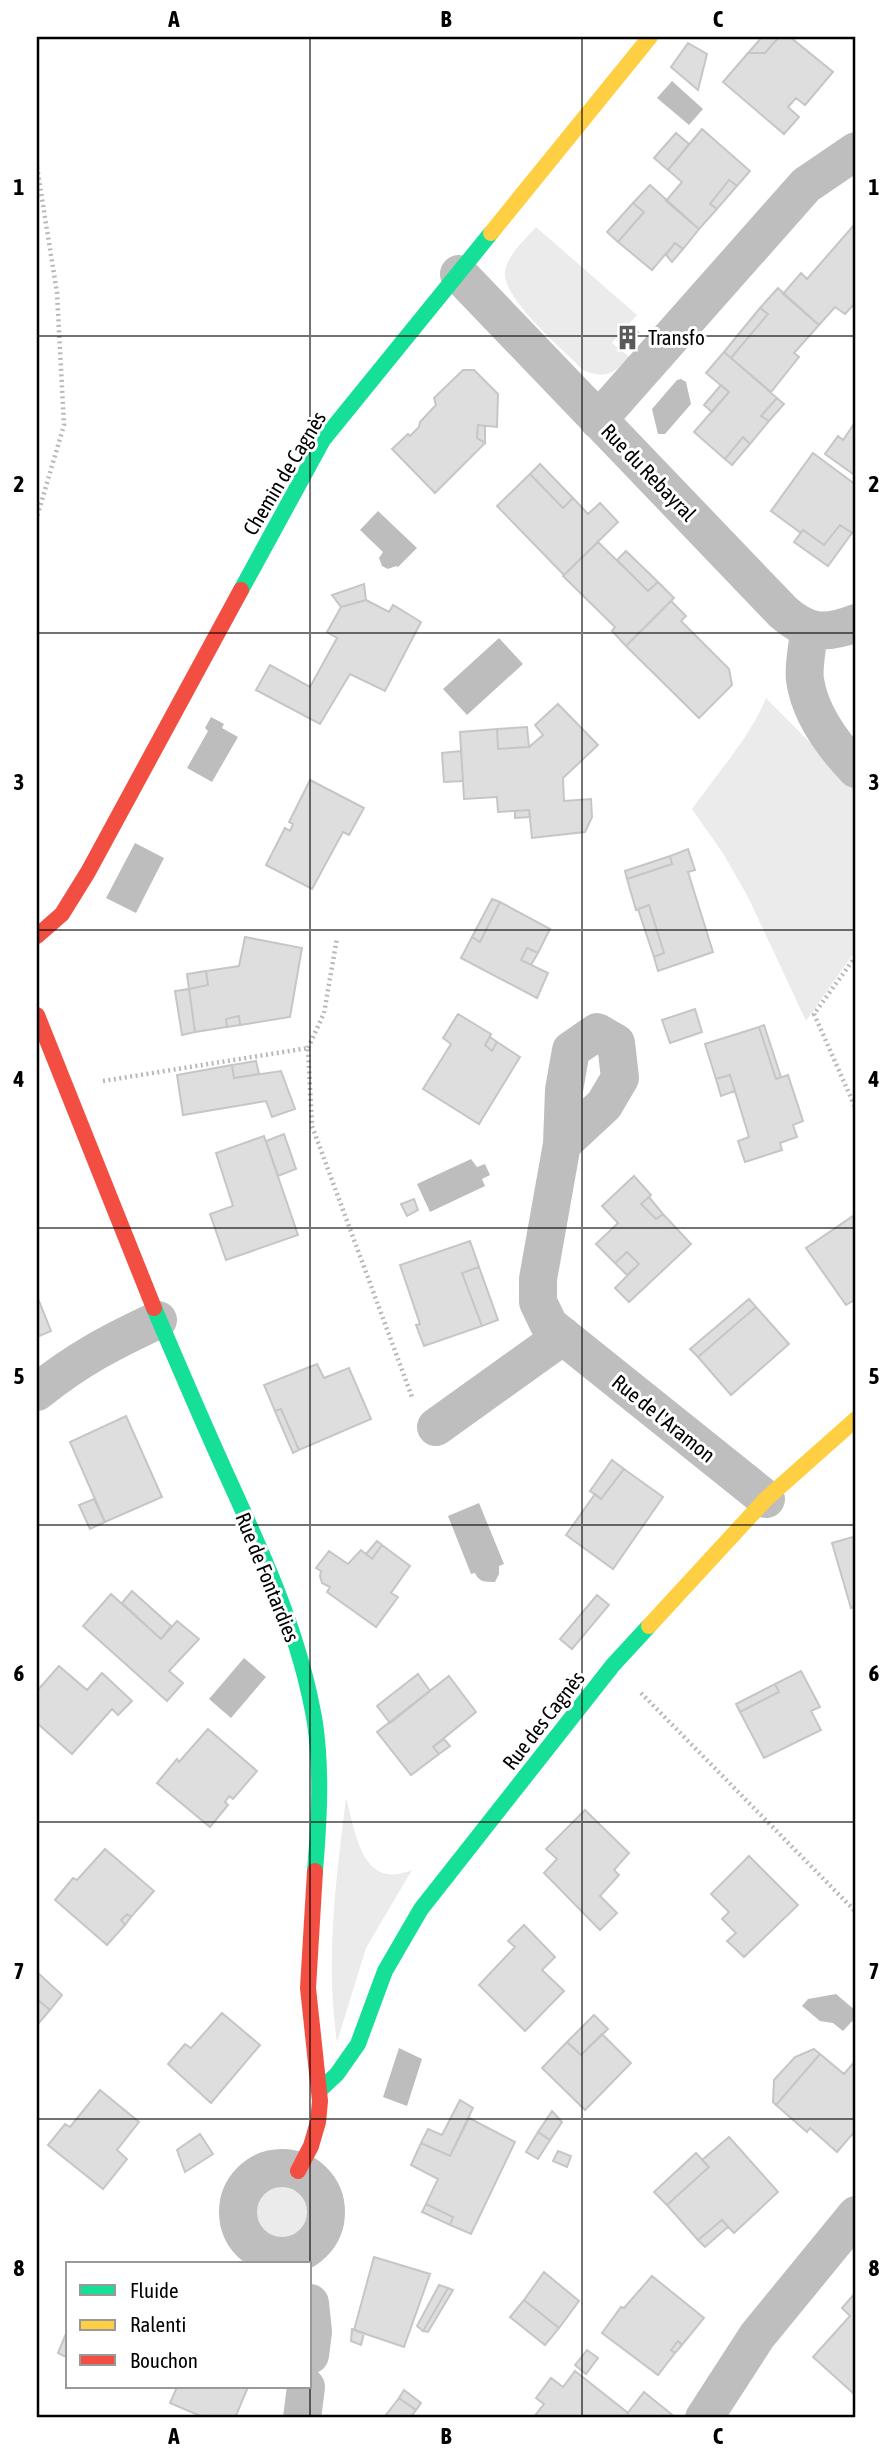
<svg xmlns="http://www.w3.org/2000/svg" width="893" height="2455" font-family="'Asap Condensed',sans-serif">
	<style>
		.green { fill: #ebebeb }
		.water { fill: #bdbdbd }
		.building { fill: #dedede; stroke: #c6c6c6; stroke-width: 2 }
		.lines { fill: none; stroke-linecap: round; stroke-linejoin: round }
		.path { stroke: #b9b9b9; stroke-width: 4.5; stroke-dasharray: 2 3.5; stroke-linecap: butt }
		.street { stroke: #bebebe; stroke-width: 38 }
		.fast { stroke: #16e098; stroke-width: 16 }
		.slow { stroke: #ffcf43; stroke-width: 16 }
		.jam { stroke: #f24e42; stroke-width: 16 }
		.grid { fill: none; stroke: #000; stroke-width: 2; stroke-opacity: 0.55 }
		.labels { text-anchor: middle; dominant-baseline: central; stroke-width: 6; stroke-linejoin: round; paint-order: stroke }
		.poi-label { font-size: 21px; fill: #000; stroke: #fff; text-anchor: start }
		.street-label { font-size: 21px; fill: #000; stroke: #fff }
		.neatline { fill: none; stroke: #000; stroke-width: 2.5 }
		.grid-label { font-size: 23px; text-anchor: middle; font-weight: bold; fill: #000 }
	</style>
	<rect width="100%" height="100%" fill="#fff"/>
	<path class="green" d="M536 227 637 315 612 343 630 357C615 373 604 380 583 370 564 350 501 298 505 271 508 254 525 240 536 227Z
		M766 698 856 789V950L806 1021 748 897 724 855 692 809C716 775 751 736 766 698Z
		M346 1798C356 1832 361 1891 412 1870L366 1948 337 2042C325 1961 336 1879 346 1798Z
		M254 2211a27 27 0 1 1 54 0a27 27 0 1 1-54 0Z"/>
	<path class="water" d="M672 81 703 109 689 125 657 98Z
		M681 379 686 382 691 404 665 434H658L652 409 677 380Z
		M378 511 417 548 398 567 396 566 388 569 382 566 379 558 383 552 360 530Z
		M499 638 523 664 467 715 443 689Z
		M211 717 224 724 222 728 238 737 212 782 187 768 208 731 205 728Z
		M135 843 164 858 136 913 106 898Z
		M471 1159 477 1167 485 1164 490 1175 482 1179 485 1186 430 1212 417 1184Z
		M479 1503 504 1564 499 1566V1574L495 1582C485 1582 479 1582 475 1573L471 1574 448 1516Z
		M244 1658 266 1677 231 1718 209 1699Z
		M836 1994 856 2011V2017L843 2031 833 2023 820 2021 802 2006 808 1999Z
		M399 2048 422 2059 407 2106 383 2097Z"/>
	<path class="building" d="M762 37H779L765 53H748Z
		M779 37H790L833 72 805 105 796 98 788 107 799 117 784 134 723 82 748 53H765Z
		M688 43 707 54 698 90 671 67Z
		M702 129 750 171 737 186 729 180 710 204 717 209 699 229 666 201 682 182 668 170Z
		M676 133 689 144 668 170 654 158Z
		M729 180 737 186 717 209 710 204Z
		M650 185 699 229 683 249 675 243 652 270 618 242 644 212 633 203Z
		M633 203 644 212 618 242 607 232Z
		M854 225 856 227V302L845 314 835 307 819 325 783 294 801 273 807 279Z
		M675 243 683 249 672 262 666 255Z
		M778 288 819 325 794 353 799 357 771 392 731 358 768 314 760 308Z
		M760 308 768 314 731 358 724 352Z
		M631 327 638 332 625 347 618 341Z
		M724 352 777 398 761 416 769 421 750 444 743 437 725 459 694 432 729 392 706 373Z
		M463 370H474L498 394 497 427 478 425 477 438 485 443 435 493 392 449 408 434 410 436 419 427 420 422 436 405 434 398Z
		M721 385 729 392 712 412 704 405Z
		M777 398 784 404 769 421 761 416Z
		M856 421V476L825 454 838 436 843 440Z
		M478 425 485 426V443L477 438Z
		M743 437 750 444 732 465 725 459Z
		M813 453 856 485V528L852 533 840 525 824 545 803 530 801 533 771 511Z
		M540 464 573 498 563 508 530 474Z
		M530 474 563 508 573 498 588 514 600 503 618 522 564 575 497 506Z
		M840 525 852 533 828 566 794 542 803 530 824 545Z
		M598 542 648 591 658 582 674 598 626 646 612 631 615 627 563 576Z
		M626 551 658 582 648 591 617 560Z
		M364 584 366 600 341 607 332 595Z
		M366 600 389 612 393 605 421 622 385 691 350 674 320 724 256 690 270 665 310 687 337 638 327 632 341 607Z
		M671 601 686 616 681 621 729 669 732 685 699 718 626 646Z
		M558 704 598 745 563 778 564 801 591 799 592 817 585 832 532 838 529 810 498 812 497 797 464 799 460 732 497 729 498 749 529 747 543 735 535 725Z
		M527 727 529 747 498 749 497 729Z
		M461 751 463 781 444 782 442 753Z
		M310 780 364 808 349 835 343 832 312 889 266 865 285 828 290 831 293 824 289 822Z
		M529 810 530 817 515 818V811Z
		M688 849 695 870 688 872 713 952 658 971 654 957 664 953 649 905 636 910 627 879 672 864 670 856Z
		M670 856 672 864 627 879 625 871Z
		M492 899 500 902 480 942 472 937Z
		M500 902 550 929 538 953 527 948 521 960 548 973 537 998 461 958 472 937 480 942Z
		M649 905 664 953 654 957 638 909Z
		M245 937 302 948 290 1017 240 1025 239 1016 226 1019 227 1027 195 1032 189 989 208 985 206 971 239 966Z
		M527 948 538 953 531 965 521 960Z
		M206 971 208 985 189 989 187 974Z
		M189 989 195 1032 182 1035 175 991Z
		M695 1009 702 1032 670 1043 662 1020Z
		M458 1014 491 1034 485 1045 492 1051 497 1042 520 1057 479 1124 423 1089 451 1044 443 1038Z
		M239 1016 240 1025 227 1027 226 1019Z
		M764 1025 781 1077 776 1079 759 1027Z
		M759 1027 776 1079 788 1075 803 1121 793 1125 797 1137 780 1143 782 1150 745 1162 738 1141 749 1137 730 1075 716 1079 705 1044Z
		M490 1037 497 1042 492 1051 485 1045Z
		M256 1061 259 1074 234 1078 232 1065Z
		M232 1065 234 1078 281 1071 295 1109 272 1117 266 1101 183 1115 177 1075Z
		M730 1075 735 1091 721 1096 716 1079Z
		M284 1134 296 1169 278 1176 266 1141Z
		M264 1136 298 1235 226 1260 210 1214 233 1206 216 1153Z
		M634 1176 651 1195 641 1204 656 1219 663 1214 691 1244 629 1302 615 1288 639 1264 627 1252 615 1263 596 1244 618 1223 602 1206Z
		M649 1197 663 1214 656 1219 641 1204Z
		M414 1199 418 1210 407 1216 401 1204Z
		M856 1214V1299L846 1305 806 1248Z
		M470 1241 479 1267 462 1273 482 1326 424 1346 416 1325 420 1324 400 1265Z
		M627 1252 639 1264 627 1275 615 1263Z
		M479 1267 498 1320 482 1326 462 1273Z
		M37 1296 51 1331 37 1337Z
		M749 1299 756 1307 698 1357 690 1349Z
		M756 1307 789 1344 731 1395 698 1357Z
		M317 1364 324 1378 349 1368 371 1419 299 1450 281 1409 275 1411 264 1385Z
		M281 1409 299 1450 293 1453 275 1411Z
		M126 1416 162 1497 105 1522 70 1442Z
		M612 1460 624 1469 601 1499 590 1491Z
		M624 1469 663 1497 613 1569 566 1535 595 1494 601 1499Z
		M94 1499 105 1522 90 1529 79 1505Z
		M856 1536V1607L851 1608 832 1543Z
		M377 1541 382 1545 372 1559 366 1554Z
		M382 1545 410 1566 391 1593 398 1597 376 1627 327 1592 330 1587 322 1583 320 1576 321 1571 316 1568 329 1551 348 1564 361 1550 372 1559Z
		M132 1591 171 1626 161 1639 122 1603Z
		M111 1594 161 1639 177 1621 199 1639 169 1671 183 1683 167 1701 83 1626Z
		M597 1595 609 1605 572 1649 560 1639Z
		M59 1666 87 1690 102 1673 132 1701 118 1715 112 1709 72 1754 37 1723V1691Z
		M801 1671 820 1707 811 1711 821 1730 764 1758 740 1712 779 1692 775 1684Z
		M418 1674 430 1691 390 1723 377 1706Z
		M449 1676 476 1712 433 1747 439 1754 411 1775 377 1732Z
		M775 1684 779 1692 740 1712 736 1704Z
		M208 1729 257 1771 233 1799 229 1796 225 1802 228 1805 210 1827 157 1783 177 1759 179 1762Z
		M444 1739 450 1746 439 1754 433 1747Z
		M585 1810 629 1853 614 1870 619 1875 600 1896 617 1913 600 1930 544 1873 557 1859 546 1849Z
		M105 1849 154 1891 131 1917 127 1914 121 1920 125 1925 107 1945 55 1900 73 1878 77 1880Z
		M749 1856 798 1905 744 1957 727 1941 736 1933 722 1919 729 1912 711 1894Z
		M127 1914 131 1917 125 1925 121 1920Z
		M524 1925 555 1957 542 1970 564 1991 525 2031 479 1985 515 1947 508 1941Z
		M37 1972 62 1995 50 2010 37 1999Z
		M37 1999 50 2010 37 2025Z
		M222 2013 260 2045 211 2103 168 2064 185 2044 191 2048Z
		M594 2015 608 2029 581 2055 567 2042Z
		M602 2034 631 2063 585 2110 542 2068 567 2042 581 2055Z
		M814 2049 820 2054 776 2105 773 2102 774 2080 795 2057Z
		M820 2054 844 2074 856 2060V2130L837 2152 810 2128 807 2132 776 2105Z
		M100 2090 139 2122 117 2150 127 2159 103 2189 48 2145 65 2124 70 2127Z
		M460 2100 473 2108 450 2156 421 2143 428 2129 442 2135Z
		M552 2111 562 2122 550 2140 538 2132Z
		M469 2118 515 2142 471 2234 450 2225 453 2217 426 2204 438 2179 411 2165 421 2143 450 2156Z
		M538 2132 550 2140 538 2159 526 2152Z
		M200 2134 213 2154 185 2172 177 2150Z
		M729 2137 778 2192 734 2233 722 2220 698 2240 667 2205 709 2167 702 2160Z
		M558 2151 571 2156 567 2167 553 2161Z
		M696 2153 709 2167 667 2205 654 2192Z
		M426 2204 453 2217 450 2225 422 2212Z
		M722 2220 728 2227 705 2247 698 2240Z
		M374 2257 430 2274 404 2347 354 2330Z
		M544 2272 579 2301 559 2328 524 2300Z
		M652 2276 704 2318 682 2345 678 2341 671 2350 675 2353 658 2375 602 2333 621 2307 624 2308Z
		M439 2285 448 2288 423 2331 417 2326Z
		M448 2288 453 2290 428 2332 423 2331Z
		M856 2292V2391L854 2394 813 2357 850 2316 842 2308Z
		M524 2300 559 2328 545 2345 510 2317Z
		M68 2329V2358L58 2353Z
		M352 2329 364 2333 361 2345 351 2341Z
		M678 2341 682 2345 675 2353 671 2350Z
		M587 2350 598 2358 586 2374 575 2365Z
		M575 2371 628 2413 624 2418H533L544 2404 536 2398 551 2378 563 2387Z
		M177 2387H248L235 2418H205L170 2403Z
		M404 2390 421 2403 416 2410 399 2398Z
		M644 2392 675 2417 674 2418H624Z
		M399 2398 416 2410 410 2418H391L386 2415Z"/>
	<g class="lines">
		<path class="path" d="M37 167 57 293 64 425 37 517
			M856 956 814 1014 856 1109
			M308 1048 324 1013 337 938
			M103 1081 308 1048 312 1126 412 1397
			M641 1693 856 1912"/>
		<path class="street" d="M459 274 783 612C808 634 825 635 856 623
			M598 420 806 185 856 151
			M809 630C808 646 803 665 805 680 810 714 833 745 856 769
			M562 1144 564 1090 571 1050 597 1032 616 1043 620 1078 604 1105 562 1144 538 1279V1302L549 1325 766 1499
			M37 1392C78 1359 111 1342 158 1320
			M436 1427 563 1336
			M238 2212a44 44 0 1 1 88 0a44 44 0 1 1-88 0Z
			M310 2303 313 2332 310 2355
			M302 2418 306 2387
			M704 2418 757 2336 856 2215"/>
		<path class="fast" d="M241 590 323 440 491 233
			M154 1308C177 1362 200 1416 224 1469 261 1550 300 1633 315 1723 322 1771 319 1822 315 1871
			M321 2089 337 2074 358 2044 385 1971 421 1909 613 1665 649 1626"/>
		<path class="slow" d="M491 233 650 37
			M649 1626 766 1499 856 1419"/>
		<path class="jam" d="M37 936 62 914 88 872 241 590
			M37 1015 154 1308
			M298 2171 311 2146 318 2122 320 2101 308 1988 315 1871"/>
	</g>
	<path class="grid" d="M310 37V2418M582 37V2418M37 336H856M37 633H856M37 930H856M37 1228H856M37 1525H856M37 1822H856M37 2119H856"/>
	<defs>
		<symbol id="building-bare" viewBox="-9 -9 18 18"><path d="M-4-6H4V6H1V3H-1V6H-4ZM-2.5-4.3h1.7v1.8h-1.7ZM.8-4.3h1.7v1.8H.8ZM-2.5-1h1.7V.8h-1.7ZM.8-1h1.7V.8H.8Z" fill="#595959" stroke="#fff" stroke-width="2.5" paint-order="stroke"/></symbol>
	</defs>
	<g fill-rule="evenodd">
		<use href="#building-bare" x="610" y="320" width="35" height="35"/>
	</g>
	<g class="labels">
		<g class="poi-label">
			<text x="648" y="337">Transfo</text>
		</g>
		<g class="street-label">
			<text transform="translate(649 472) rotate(46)">Rue du Rebayral</text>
			<text transform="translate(284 473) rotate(-59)">Chemin de Cagnès</text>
			<text transform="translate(664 1418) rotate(39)">Rue de l'Aramon</text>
			<text transform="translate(268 1577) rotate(68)">Rue de Fontardies</text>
			<text transform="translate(543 1720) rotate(-52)">Rue des Cagnès</text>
		</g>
	</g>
	<rect width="893" height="2455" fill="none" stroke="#ffffff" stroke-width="77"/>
	<rect x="66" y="2262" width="245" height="126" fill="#ffffff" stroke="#999999" stroke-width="2"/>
	<rect x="80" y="2285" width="35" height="10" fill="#16e098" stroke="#999999" stroke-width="2"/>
	<text x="130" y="2298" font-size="21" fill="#000000">Fluide</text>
	<rect x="80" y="2320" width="35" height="10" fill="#ffcf43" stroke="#999999" stroke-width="2"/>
	<text x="130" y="2332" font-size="21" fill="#000000">Ralenti</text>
	<rect x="80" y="2355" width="35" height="10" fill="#f24e42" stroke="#999999" stroke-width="2"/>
	<text x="130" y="2368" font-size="21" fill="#000000">Bouchon</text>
	<rect x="38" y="38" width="816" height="2378" class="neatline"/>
	<g class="grid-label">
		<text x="174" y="27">A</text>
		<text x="446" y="27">B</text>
		<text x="718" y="27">C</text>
		<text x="19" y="195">1</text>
		<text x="874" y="195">1</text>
		<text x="19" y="492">2</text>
		<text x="874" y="492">2</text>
		<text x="19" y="790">3</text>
		<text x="874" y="790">3</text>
		<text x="19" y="1087">4</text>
		<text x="874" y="1087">4</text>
		<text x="19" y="1384">5</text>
		<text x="874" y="1384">5</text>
		<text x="19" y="1681">6</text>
		<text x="874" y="1681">6</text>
		<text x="19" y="1979">7</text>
		<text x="874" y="1979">7</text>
		<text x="19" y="2276">8</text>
		<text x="874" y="2276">8</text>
		<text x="174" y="2444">A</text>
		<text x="446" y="2444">B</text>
		<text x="718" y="2444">C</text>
	</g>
</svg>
